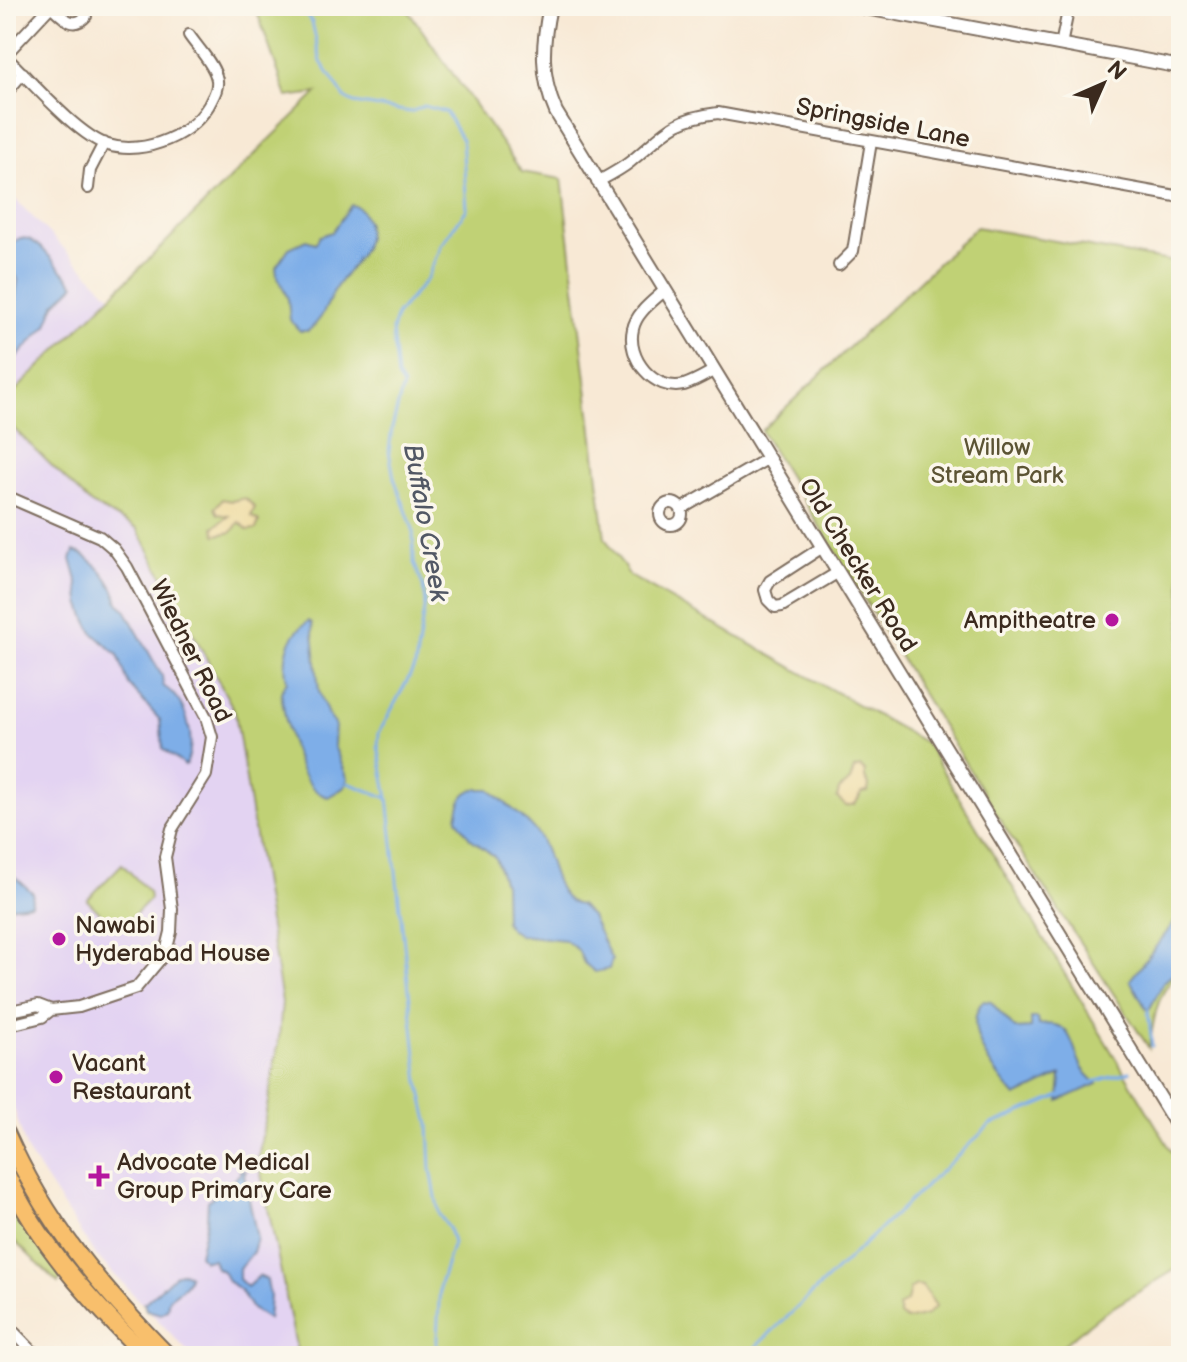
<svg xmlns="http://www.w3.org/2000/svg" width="1187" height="1362" font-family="'Balsamiq Sans',sans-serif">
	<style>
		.built { fill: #e3d3f2 }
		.green { fill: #c0d174; stroke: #7e7e49; stroke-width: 2 }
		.sand { fill: #eeda9e; stroke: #94825e; stroke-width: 2 }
		.water { fill: #7eaee8; stroke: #5c6c83; stroke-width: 2 }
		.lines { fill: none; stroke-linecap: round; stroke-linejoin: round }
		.stream { stroke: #7eaee8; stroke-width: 3 }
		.minor-casing { stroke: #7d6d5e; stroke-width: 14 }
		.tertiary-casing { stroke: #7d6d5e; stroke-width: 16 }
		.primary-casing { stroke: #7d6d5e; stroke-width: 20 }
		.minor { stroke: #fff; stroke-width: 10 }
		.tertiary { stroke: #fff; stroke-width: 12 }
		.primary { stroke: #f8bf6c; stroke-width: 16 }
		.poi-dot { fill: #b5179e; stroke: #fbf7ec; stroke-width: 3 }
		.labels { text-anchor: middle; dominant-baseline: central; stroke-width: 7; stroke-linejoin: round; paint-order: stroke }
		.street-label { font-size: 24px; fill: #3b2a1e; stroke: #fbf7ec }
		.park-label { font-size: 24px; fill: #5c5434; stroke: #fbf7ec }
		.poi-label { font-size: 24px; fill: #3b2a1e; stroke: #fbf7ec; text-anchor: start }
		.water-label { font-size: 26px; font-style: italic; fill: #525865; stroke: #fbf7ec }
	</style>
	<rect width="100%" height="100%" fill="#fbf7ec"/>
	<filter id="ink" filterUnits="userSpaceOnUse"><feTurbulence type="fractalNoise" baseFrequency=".0125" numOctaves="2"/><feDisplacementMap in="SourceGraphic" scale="16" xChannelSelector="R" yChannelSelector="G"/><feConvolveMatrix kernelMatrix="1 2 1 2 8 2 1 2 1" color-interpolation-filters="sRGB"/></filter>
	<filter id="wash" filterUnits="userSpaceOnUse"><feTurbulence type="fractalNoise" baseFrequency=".006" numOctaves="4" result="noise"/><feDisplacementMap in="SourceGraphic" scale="32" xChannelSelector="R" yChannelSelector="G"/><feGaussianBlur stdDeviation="1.8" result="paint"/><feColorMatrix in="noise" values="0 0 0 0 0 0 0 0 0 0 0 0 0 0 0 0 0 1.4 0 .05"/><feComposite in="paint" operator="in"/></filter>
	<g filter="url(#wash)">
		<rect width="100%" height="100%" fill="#f8e9d5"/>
		<path class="built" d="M6 190 111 296 6 400Z
			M6 421 91 504 137 528 235 712 282 1002 279 1038 298 1356H192L94 1253 27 1151 6 1083Z"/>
		<path class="green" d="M255 6H405L522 172 562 179 605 538 630 576 926 743 1181 1167V1266L1102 1314 1049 1356H298L258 1159 279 1038 282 1002 235 712 137 528 91 504 6 421V400L317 93 287 97Z
			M976 227 1181 263V972C1156 990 1154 1020 1149 1048L1007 831 761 431Z
			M122 864 149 892 150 899 118 931 87 900Z
			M6 1181 63 1275 58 1283 6 1233Z"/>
		<path class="sand" d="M245 498 255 507 251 516 259 521 256 529 248 530 239 522 232 532 216 535 214 527 229 516 218 514 215 508 222 499 232 501Z
			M860 767 865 771V778L869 785 868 792 862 793 855 804 846 806 837 798 839 790 850 781 854 769Z
			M916 1285 922 1286 936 1306 927 1315 906 1320 900 1315 898 1307 907 1301 910 1289Z"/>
		<path class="water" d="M351 205C358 206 361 209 364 216 378 245 348 268 335 289 326 305 323 320 308 331H300L290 320 288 299 277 275 276 267 289 248 306 240 316 243 320 236 332 232Z
			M20 238 29 239 41 247 75 285 55 304 47 325 16 358 13 353 16 345 14 304 18 280 6 257V247Z
			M74 551C93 556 115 584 118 603L124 608 162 676 163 686C187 700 198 742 185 766L163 749 160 720 129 685 118 655 93 633 86 619 80 602 78 584 71 559Z
			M309 621 312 623 319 691 328 715 335 724 334 746 348 779 345 787 328 797C296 790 285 720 281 692L287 681C282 658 288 634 309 621Z
			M476 789H490C505 805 529 819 540 838 551 856 555 904 580 905L591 916 612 960 609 969 595 972 584 963 578 950 565 940 519 935 510 929 505 922 504 884 495 857 470 838 457 819C459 805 461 792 476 789Z
			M6 869 33 893 31 904 6 907Z
			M1181 914V967L1164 982 1148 1012 1130 980Z
			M983 1001 991 1002 1015 1029 1031 1028V1018H1038L1039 1025C1073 1020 1070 1042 1081 1065 1085 1074 1092 1078 1097 1084L1059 1101 1061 1075 1016 1097C997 1076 959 1029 983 1001Z
			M240 1170 246 1171 244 1175 257 1238 253 1252 239 1269V1279L247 1287 259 1276 267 1280 270 1297 268 1319 252 1309 241 1291 228 1281 223 1271 216 1268 213 1259 204 1260 199 1255 207 1220 208 1201 240 1174Z
			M184 1272 189 1276C187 1286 178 1292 169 1298L167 1309 161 1314 146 1310 144 1303C148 1300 173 1278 174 1275Z"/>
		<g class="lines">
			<path class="stream" d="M297 6 312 22 321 62 346 99 354 103 411 112 424 106 446 112 462 140 467 209 441 245 427 279 397 314 392 330 397 377 403 386 392 428 389 451 394 478 413 529 414 563 423 586 425 603 415 666 379 733 378 746 388 798 419 1082 429 1125 431 1169 439 1214 449 1228 453 1243 440 1284 436 1356
				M348 783 388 798
				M1148 1010 1152 1046
				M1093 1082 1129 1072
				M746 1356 990 1125 1060 1096"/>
		</g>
	</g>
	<g filter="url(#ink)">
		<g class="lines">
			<defs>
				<path id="minor" d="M51 6C62 16 73 31 86 16L84 6
					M1061 45 1069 6
					M6 54 51 6
					M6 57C30 80 78 136 108 145 144 156 196 135 212 99 216 92 219 84 216 76 212 62 197 47 189 35
					M6 93 23 73
					M597 182C608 176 620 170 630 162 665 134 669 119 718 113L1181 197
					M88 188 90 170 104 143
					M839 265 853 251 871 142
					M664 291C652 302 636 313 633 329 626 358 654 392 684 385 694 382 704 376 713 371
					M6 496 100 537 114 549 127 567 206 717 212 737 206 775 172 829 165 857 172 909 171 932 166 952 136 988 79 1007 51 1010 38 1005 6 1012
					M660 514a11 11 0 1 1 22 0a11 11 0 1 1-22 0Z
					M681 509 767 459
					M821 548 770 581 765 590 768 600 775 607 782 606 837 573
					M6 1026 42 1017 51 1010
					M6 1324 37 1356"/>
				<path id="tertiary" d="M550 6C542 44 540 76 556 112L1181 1132
					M855 6 1181 67"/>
				<path id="primary" d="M6 1133C46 1223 100 1287 168 1356
					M6 1173C38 1244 92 1302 146 1356"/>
			</defs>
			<use href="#minor" class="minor-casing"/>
			<use href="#tertiary" class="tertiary-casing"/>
			<use href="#primary" class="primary-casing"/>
			<use href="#minor" class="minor"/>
			<use href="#tertiary" class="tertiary"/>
			<use href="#primary" class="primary"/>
		</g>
	</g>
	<g class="poi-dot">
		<circle cx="1112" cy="620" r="8"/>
		<circle cx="59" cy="939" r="8"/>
		<circle cx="56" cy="1077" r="8"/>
		<path d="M95 1164h8v8h8v8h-8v8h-8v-8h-8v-8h8z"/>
	</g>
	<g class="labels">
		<g class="street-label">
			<text transform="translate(883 123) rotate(11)">Springside Lane</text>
			<text transform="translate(858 565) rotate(58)">Old Checker Road</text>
			<text transform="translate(191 651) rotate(64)">Wiedner Road</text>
		</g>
		<g class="park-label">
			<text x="997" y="447">Willow<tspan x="997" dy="28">Stream Park</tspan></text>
		</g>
		<g class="poi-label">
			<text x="1096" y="620" text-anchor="end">Ampitheatre</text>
			<text x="75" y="925">Nawabi<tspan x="75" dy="28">Hyderabad House</tspan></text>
			<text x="72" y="1063">Vacant<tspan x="72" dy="28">Restaurant</tspan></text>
			<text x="117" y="1162">Advocate Medical<tspan x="117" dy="28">Group Primary Care</tspan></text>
		</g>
		<g class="water-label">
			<text transform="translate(425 523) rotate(80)">Buffalo Creek</text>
		</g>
	</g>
	<rect width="1187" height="1362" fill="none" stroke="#fbf7ec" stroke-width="32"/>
	<g transform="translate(1103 84) rotate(45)" stroke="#fbf7ec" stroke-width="6" paint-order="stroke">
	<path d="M0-6L14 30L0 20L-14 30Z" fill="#3b2a1e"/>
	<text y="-12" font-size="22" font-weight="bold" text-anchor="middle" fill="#3b2a1e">N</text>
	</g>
</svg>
